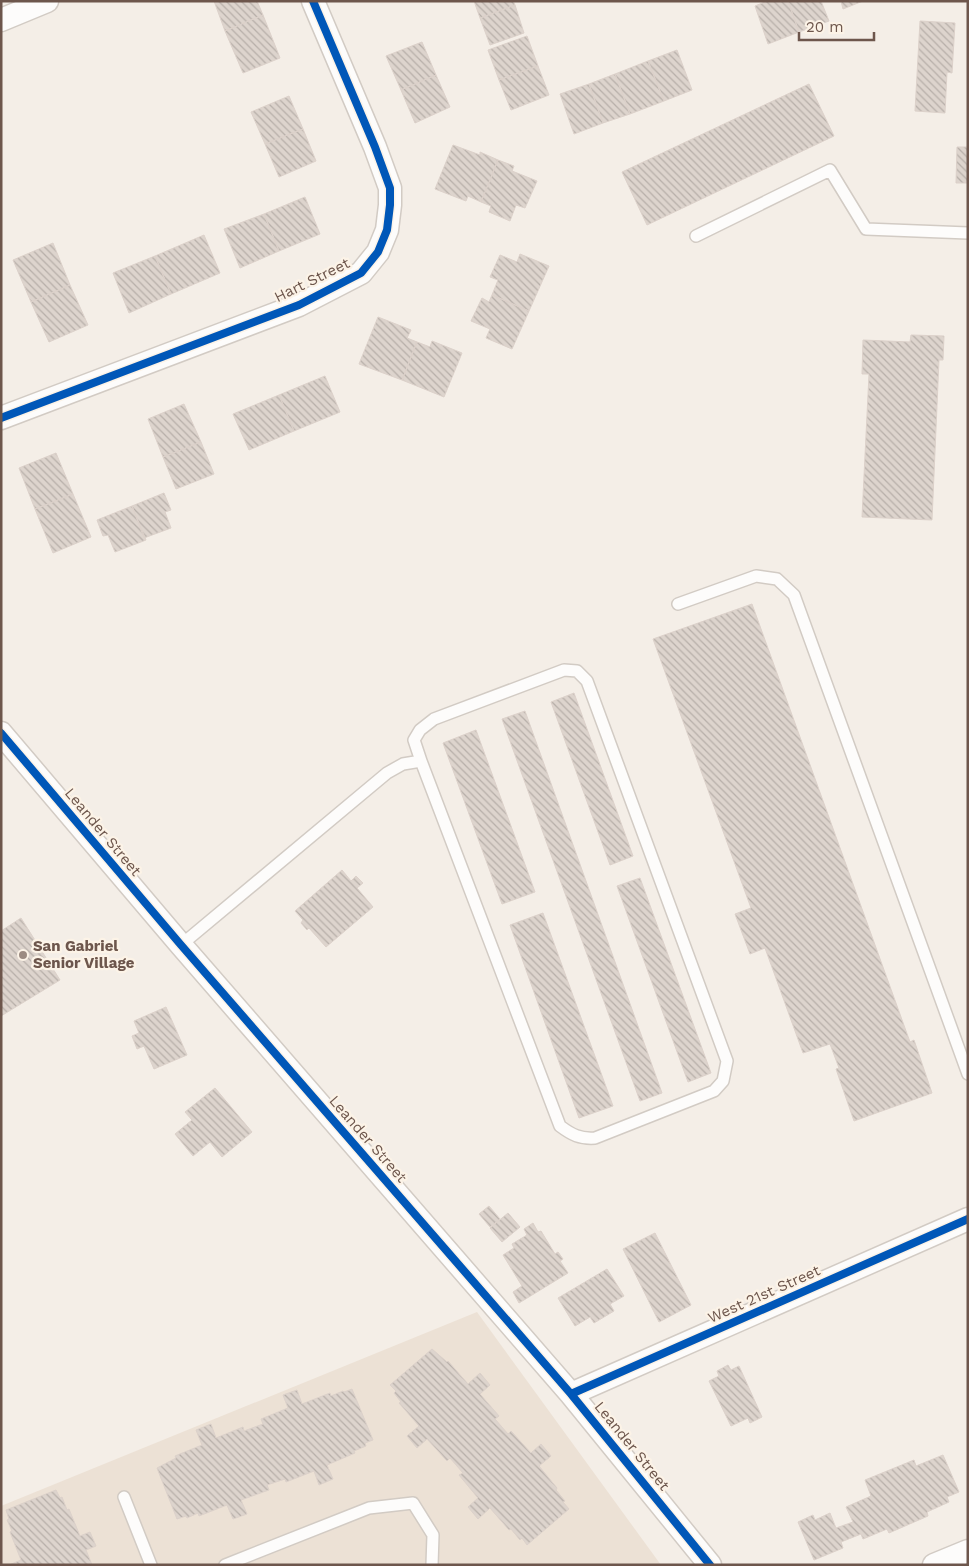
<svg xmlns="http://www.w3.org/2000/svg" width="969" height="1566" font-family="'Work Sans',sans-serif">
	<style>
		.residential { fill: #ece1d5 }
		.building { fill: url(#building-back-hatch); stroke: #dcd1ca }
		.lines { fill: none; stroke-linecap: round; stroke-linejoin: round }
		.lane-casing { stroke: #d2cbc4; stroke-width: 14 }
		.street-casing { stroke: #d2cbc4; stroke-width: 25 }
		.lane { stroke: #fdfcfb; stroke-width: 11 }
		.street { stroke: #fdfcfb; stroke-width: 22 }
		.cycleway-casing { stroke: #fcf3e7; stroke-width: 11 }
		.cycleway { stroke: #0057b8; stroke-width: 8 }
		.poi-dot { fill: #9c8b82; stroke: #fcf3e7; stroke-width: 2 }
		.labels { text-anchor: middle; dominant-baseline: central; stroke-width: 4.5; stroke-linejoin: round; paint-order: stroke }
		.street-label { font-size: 15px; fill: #6d564c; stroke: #fcf3e7 }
		.poi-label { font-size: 15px; font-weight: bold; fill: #6d564c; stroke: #fcf3e7; text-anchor: start }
	</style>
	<defs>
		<pattern id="building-back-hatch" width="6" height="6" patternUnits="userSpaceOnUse" patternTransform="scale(1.25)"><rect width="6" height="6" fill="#ddd4cd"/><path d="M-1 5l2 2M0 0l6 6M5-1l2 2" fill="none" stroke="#b7afa9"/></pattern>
	</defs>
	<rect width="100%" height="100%" fill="#f4eee7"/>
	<path class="residential" d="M477 1312 661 1565H1V1506Z"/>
	<path class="building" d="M214 1H257L263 15 225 31Z
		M474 1H513L515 5 480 18Z
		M767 1H788L799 32 768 44 755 6Z
		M788 1H821L829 21 799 32Z
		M841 1H863L843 9Z
		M515 5 524 33 490 45 480 18Z
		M263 15 280 58 243 73 225 31Z
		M920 21 955 23 952 73 947 72 945 113 915 111Z
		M527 36 538 66 499 80 488 50Z
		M422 42 436 75 401 90 386 56Z
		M677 50 692 90 664 101 648 61Z
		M648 61 664 101 630 114 615 74Z
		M538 66 549 95 511 110 499 80Z
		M615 74 630 114 603 123 589 84Z
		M436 75 450 107 415 123 401 90Z
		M589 84 603 123 574 134 560 94Z
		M809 84 834 136 647 225 622 172Z
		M289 96 303 129 265 144 251 112Z
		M303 129 316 161 279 177 265 144Z
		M453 145 480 155V152L498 160 481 202 468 196 466 201 435 189Z
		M957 147H968V183H956Z
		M498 160 514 166 512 171 537 181 525 208 516 205 510 221 489 212 491 206 481 202Z
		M305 197 320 234 279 251 264 214Z
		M264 214 279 251 240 268 224 229Z
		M204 235 220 273 171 294 155 256Z
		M53 243 70 285 31 302 13 260Z
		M520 254 549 266 529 311 492 295 498 280 490 277 500 255 517 262Z
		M155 256 171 294 129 313 113 273Z
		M70 285 88 325 49 342 31 302Z
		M492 295 529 311 512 349 486 338 490 329 471 321 482 298 489 302Z
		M378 317 411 330 407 338 417 342 402 380 359 364Z
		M911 335 944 336 943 360H939L932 520 862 517 869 374H862L863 340 910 342Z
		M432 341 462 353 444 397 402 380 417 342 430 347Z
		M325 376 340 412 294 431 279 395Z
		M279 395 294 431 249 450 233 414Z
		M184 404 201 442 163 457 148 419Z
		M201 442 214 474 176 489 163 457Z
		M56 453 73 494 35 509 19 468Z
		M164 493 171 510 165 512 171 528 144 538 132 506Z
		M73 494 91 537 53 553 35 509Z
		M132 506 146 540 115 552 108 535 103 536 97 520Z
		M752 604 910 1042 914 1040 932 1093 854 1121 836 1069 839 1068 830 1044 803 1053 765 948 750 954 735 914 751 908 653 639Z
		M574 693 633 856 610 865 551 702Z
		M525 711 662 1093 640 1101 502 719Z
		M476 730 535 892 502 904 443 743Z
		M342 870 351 881 356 876 363 883 357 888 373 907 326 947 309 928 307 930 301 923 303 920 295 911Z
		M640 878 711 1073 688 1082 617 886Z
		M543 913 613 1106 579 1118 510 925Z
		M21 918 60 980 1 1016V931Z
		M166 1007 187 1055 154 1069 144 1046 137 1049 132 1036 139 1033 134 1021Z
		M215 1088 252 1132 222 1157 210 1142 193 1156 175 1134 192 1120 185 1112Z
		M489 1206 500 1219 490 1227 479 1214Z
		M508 1213 520 1227 502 1242 490 1228Z
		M533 1223 538 1232 541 1231 555 1254 558 1252 563 1259 560 1261 568 1273 519 1303 513 1292 522 1286 503 1255 514 1248 512 1244 527 1235 524 1229Z
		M655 1233 691 1305 659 1322 623 1249Z
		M607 1269 624 1296 610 1304 614 1311 594 1323 590 1317 575 1326 558 1298Z
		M432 1349 447 1362 448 1361 468 1384 480 1373 490 1385 480 1394 499 1416 495 1419 508 1434 511 1431 531 1453 541 1444 551 1456 539 1466 557 1488 556 1490 565 1501 563 1502 569 1509 527 1545 522 1538 520 1540 511 1529 509 1530 490 1508 478 1519 468 1507 478 1498 459 1475 463 1473 450 1458 447 1461 427 1439 417 1448 407 1436 419 1426 399 1403 401 1402 394 1393 396 1391 390 1385Z
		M728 1365 731 1370 739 1366 762 1417 750 1423 748 1418 731 1426 709 1381 719 1376 717 1371Z
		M352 1389 373 1440 365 1443 366 1446 354 1451 355 1453 327 1465 333 1479 319 1485 314 1471 286 1482 285 1479 267 1485 269 1490 241 1500 247 1514 233 1519 227 1505 199 1516 198 1513 187 1518 186 1516 177 1519 157 1468 176 1458 175 1456 202 1445 196 1430 211 1424 216 1438 243 1427 244 1431 263 1424 261 1419 288 1408 283 1395 297 1390 302 1404 330 1393 331 1396 343 1391 344 1392Z
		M943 1455 959 1492 947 1497 949 1502 927 1512 928 1516 889 1533 887 1529 863 1539 861 1534 841 1542 843 1548 814 1560 798 1522 813 1515 815 1520 830 1513 836 1528 853 1522 846 1507 871 1496 865 1480 914 1460 916 1466Z
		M56 1490 60 1498 62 1497 67 1510 69 1509 80 1536 90 1532 96 1546 86 1550 92 1565H9L21 1560 10 1532 12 1531 7 1520 9 1519 6 1510Z"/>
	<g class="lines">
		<defs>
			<path id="lane" d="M696 236 830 170 866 229 968 233
				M678 604 756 576 777 579 794 595 968 1074
				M181 945 387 773 403 764 421 761 560 1126C572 1135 580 1139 595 1138L714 1091 723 1081 727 1061 587 681 577 671 564 670 434 719 420 730 414 740 421 761
				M124 1497 151 1565
				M225 1565 369 1508 413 1503 433 1535 432 1565"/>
			<path id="street" d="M1 20 47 1
				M1 418 299 305 361 273 378 252 387 230 390 205V188L375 147 313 1
				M1 733 181 945 571 1394 710 1565
				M571 1394 968 1219
				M934 1565 968 1551"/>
		</defs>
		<use href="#lane" class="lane-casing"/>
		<use href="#street" class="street-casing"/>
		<use href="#lane" class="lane"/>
		<use href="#street" class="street"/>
		<defs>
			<path id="cycleway" d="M1 418 299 305 361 273 378 252 387 230 390 205V188L375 147 313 1
				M1 733 181 945 571 1394 710 1565
				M571 1394 968 1219"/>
		</defs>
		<use href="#cycleway" class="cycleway-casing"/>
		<use href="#cycleway" class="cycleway"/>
	</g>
	<circle class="poi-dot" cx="23" cy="955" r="5"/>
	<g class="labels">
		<g class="street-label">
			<text transform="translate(312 280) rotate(-26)">Hart Street</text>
			<text transform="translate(103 832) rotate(50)">Leander Street</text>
			<text transform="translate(368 1139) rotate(49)">Leander Street</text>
			<text transform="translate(764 1294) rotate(-24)">West 21st Street</text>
			<text transform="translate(632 1446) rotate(51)">Leander Street</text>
		</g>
		<g class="poi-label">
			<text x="33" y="946">San Gabriel<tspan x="33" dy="17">Senior Village</tspan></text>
		</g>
	</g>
	<rect width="969" height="1566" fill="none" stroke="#6d564c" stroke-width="5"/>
	<path d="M799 32v8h75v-8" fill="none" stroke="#6d564c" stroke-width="2.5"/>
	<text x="806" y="32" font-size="15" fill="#6d564c" stroke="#fcf3e7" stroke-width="4" paint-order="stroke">20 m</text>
</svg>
